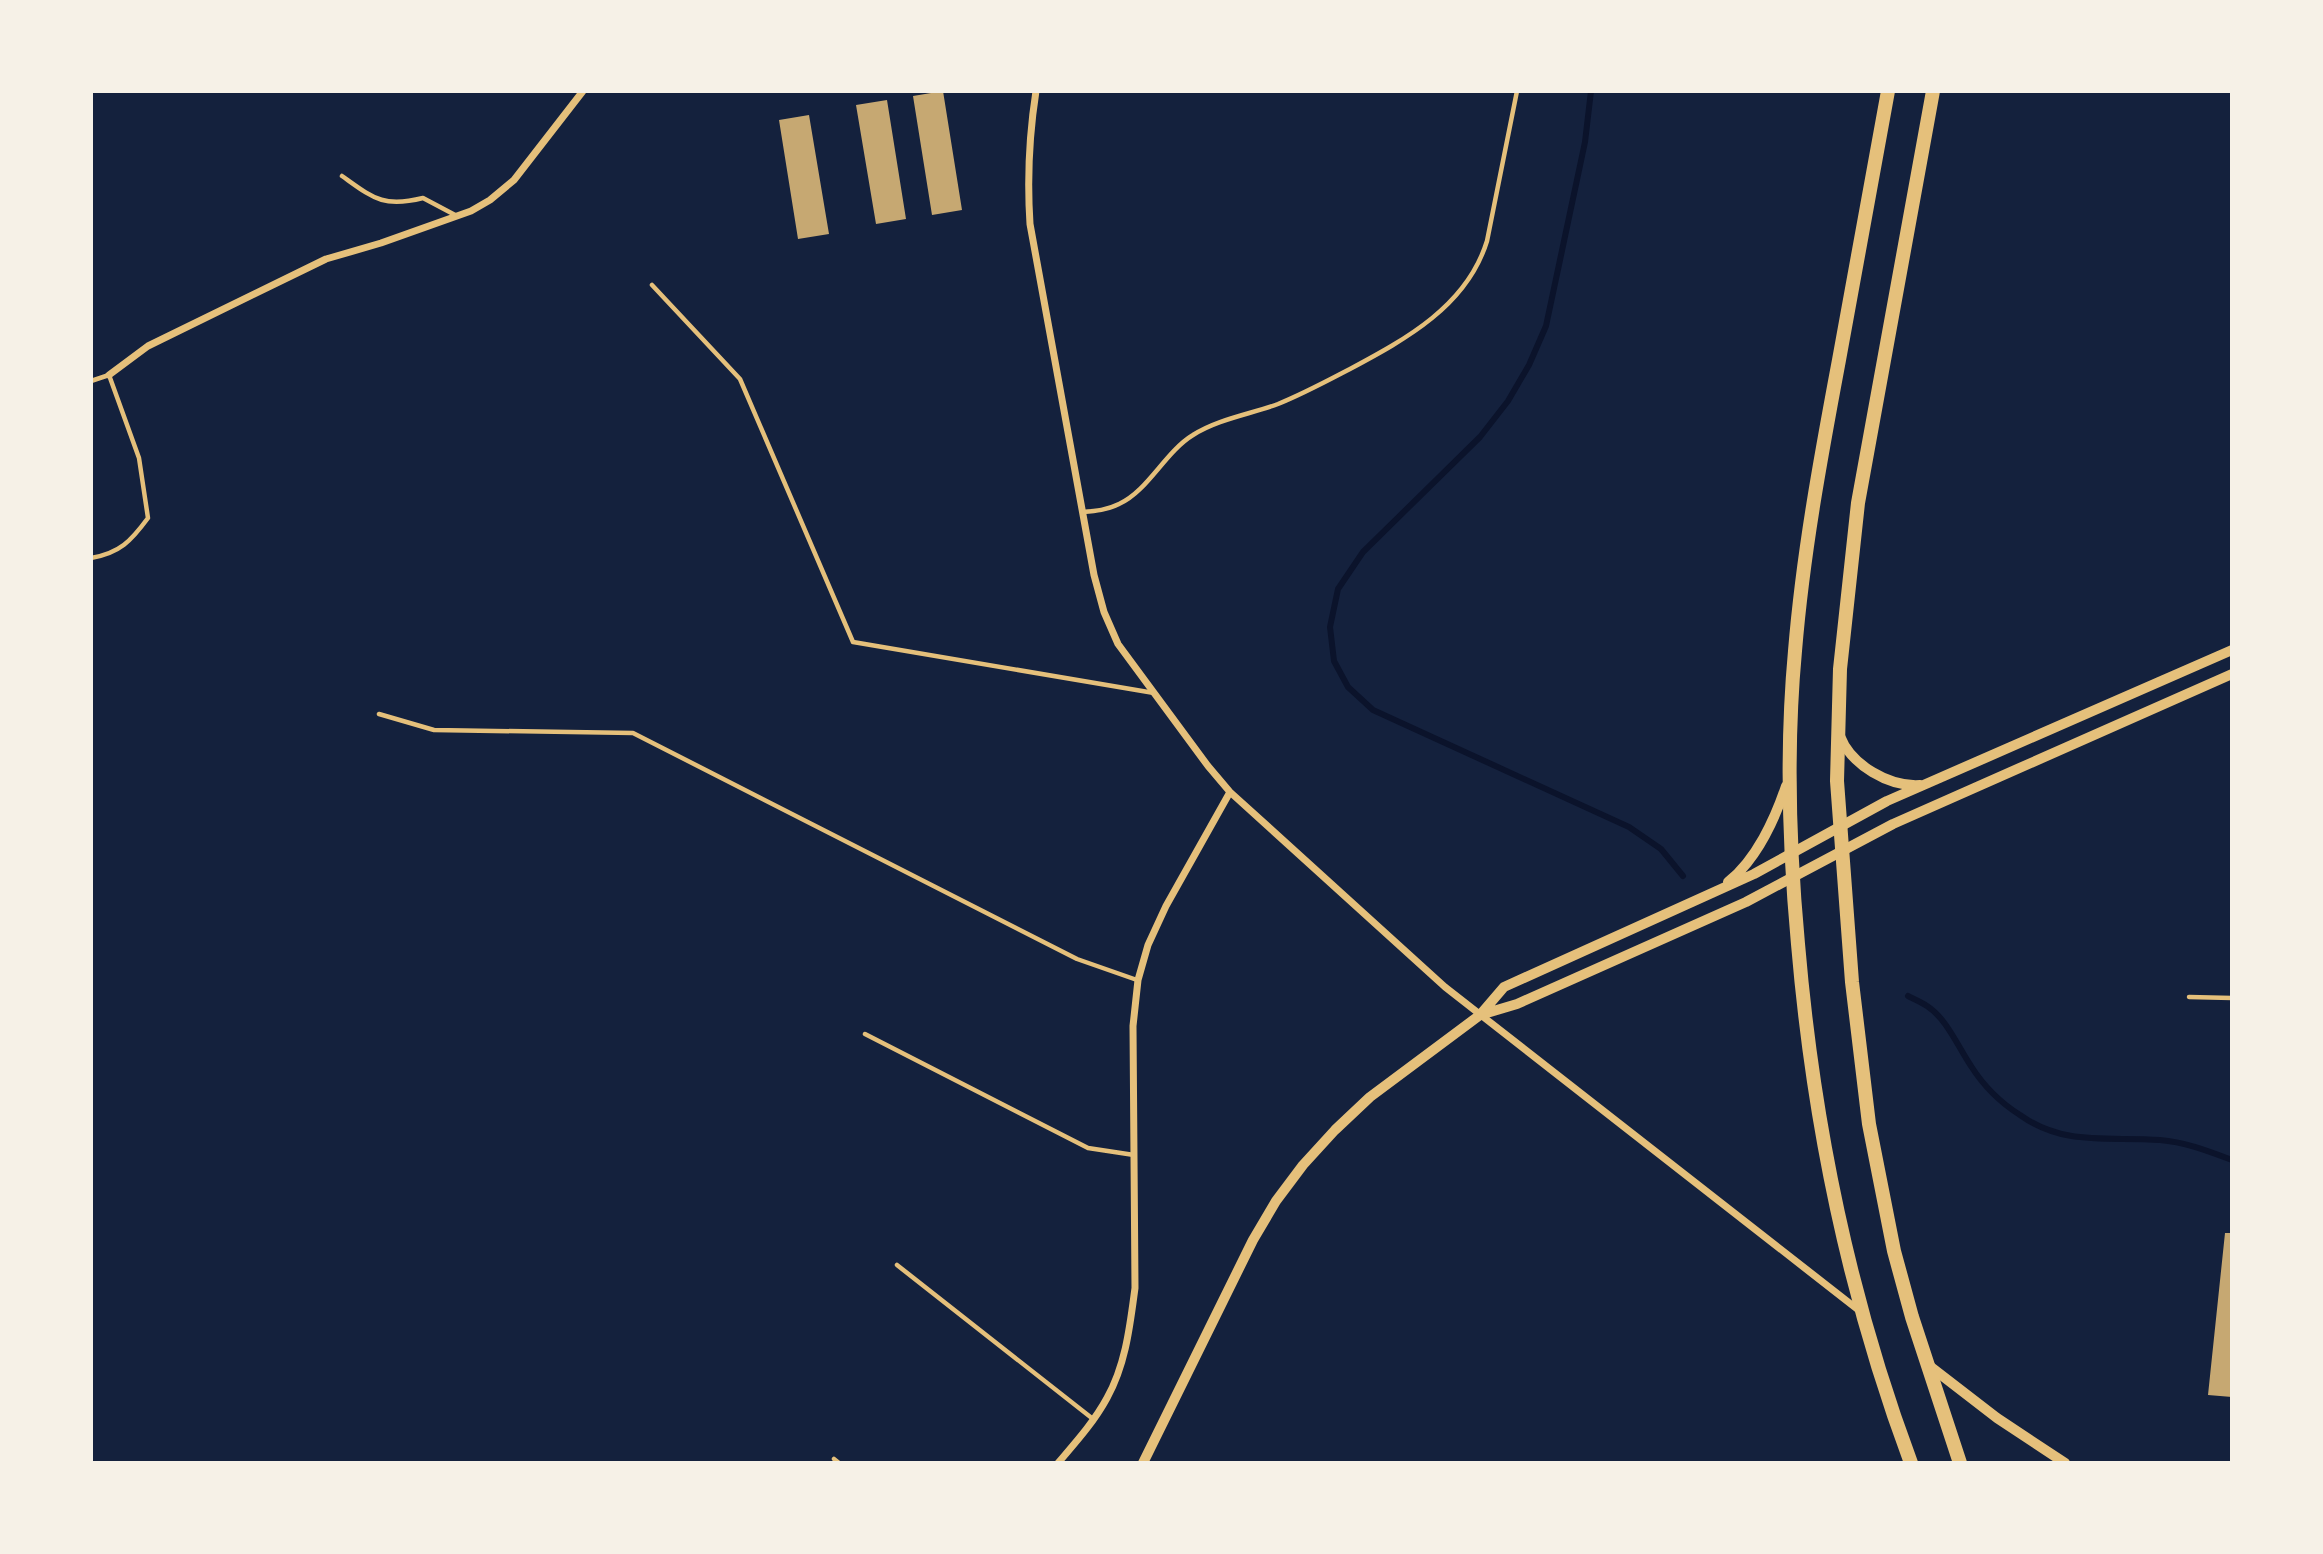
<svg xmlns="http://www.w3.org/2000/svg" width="2323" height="1554" font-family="Overpass,sans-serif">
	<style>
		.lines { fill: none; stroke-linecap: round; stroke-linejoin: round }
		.stream { stroke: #0b132b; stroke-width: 6 }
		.building { fill: #c6a872 }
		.service { stroke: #e5c07b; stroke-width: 4.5 }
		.minor { stroke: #e5c07b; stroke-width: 7 }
		.tertiary { stroke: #e5c07b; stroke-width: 10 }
		.primary { stroke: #e5c07b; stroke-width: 14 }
	</style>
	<rect width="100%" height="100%" fill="#14213d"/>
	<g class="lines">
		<path class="stream" d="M1591 91 1585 142 1546 326 1529 365 1508 401 1480 437 1363 552 1338 589 1330 627 1334 661 1348 687 1373 710 1629 827 1661 849 1683 876
			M1908 996C1914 999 1921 1002 1927 1006 1947 1019 1958 1047 1971 1066 1983 1085 2001 1103 2020 1115 2065 1147 2110 1136 2160 1140 2185 1142 2208 1151 2232 1160"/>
	</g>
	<path class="building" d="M943 91 962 210 932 215 913 96Z
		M887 100 906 219 876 224 856 105Z
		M809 115 829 234 798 239 779 120Z
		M2225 1233H2232V1397L2208 1395Z"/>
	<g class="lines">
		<path class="service" d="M342 176C373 198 383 208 423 198L457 216
			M652 285 740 379 853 642 1154 693
			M91 381 109 375 139 458 148 518C131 541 120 553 91 558
			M1083 512C1096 511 1107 510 1119 504 1148 491 1165 452 1193 435 1218 419 1251 414 1278 404 1303 394 1327 381 1350 369 1406 339 1467 306 1487 241L1517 91
			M379 714 434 730 633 733 1077 959 1137 980
			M2189 997 2232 998
			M865 1034 1088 1148 1134 1155
			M897 1265 1093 1419
			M834 1459 839 1463"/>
		<path class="minor" d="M1036 91C1029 136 1027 178 1030 224L1094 575 1104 612 1118 644 1208 766 1230 792 1445 987 1861 1312
			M109 375 148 346 326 259 381 243 471 211 490 200 514 180 583 91
			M1058 1463C1076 1442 1094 1422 1107 1398 1126 1364 1130 1325 1135 1288L1133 1026 1138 980 1148 945 1166 906 1230 792"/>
		<path class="tertiary" d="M1840 736C1851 765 1889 787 1920 785
			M1728 882C1756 860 1775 819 1786 786
			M1480 1015 1517 1004 1746 902 1893 824 2232 674
			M1927 1364 1997 1418 2065 1463
			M1143 1463 1253 1240 1276 1201 1303 1165 1335 1130 1370 1097 1480 1015 1504 987 1754 874 1887 801 2232 650"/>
		<path class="primary" d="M1888 91C1872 181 1855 270 1839 360 1821 456 1803 553 1795 651 1786 748 1789 847 1798 944 1813 1121 1849 1297 1911 1463
			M1933 91 1858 503 1840 669 1837 781 1852 982 1869 1124 1894 1251 1912 1317 1960 1463"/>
	</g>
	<rect width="2323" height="1554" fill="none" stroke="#f6f1e7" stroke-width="186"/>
</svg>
